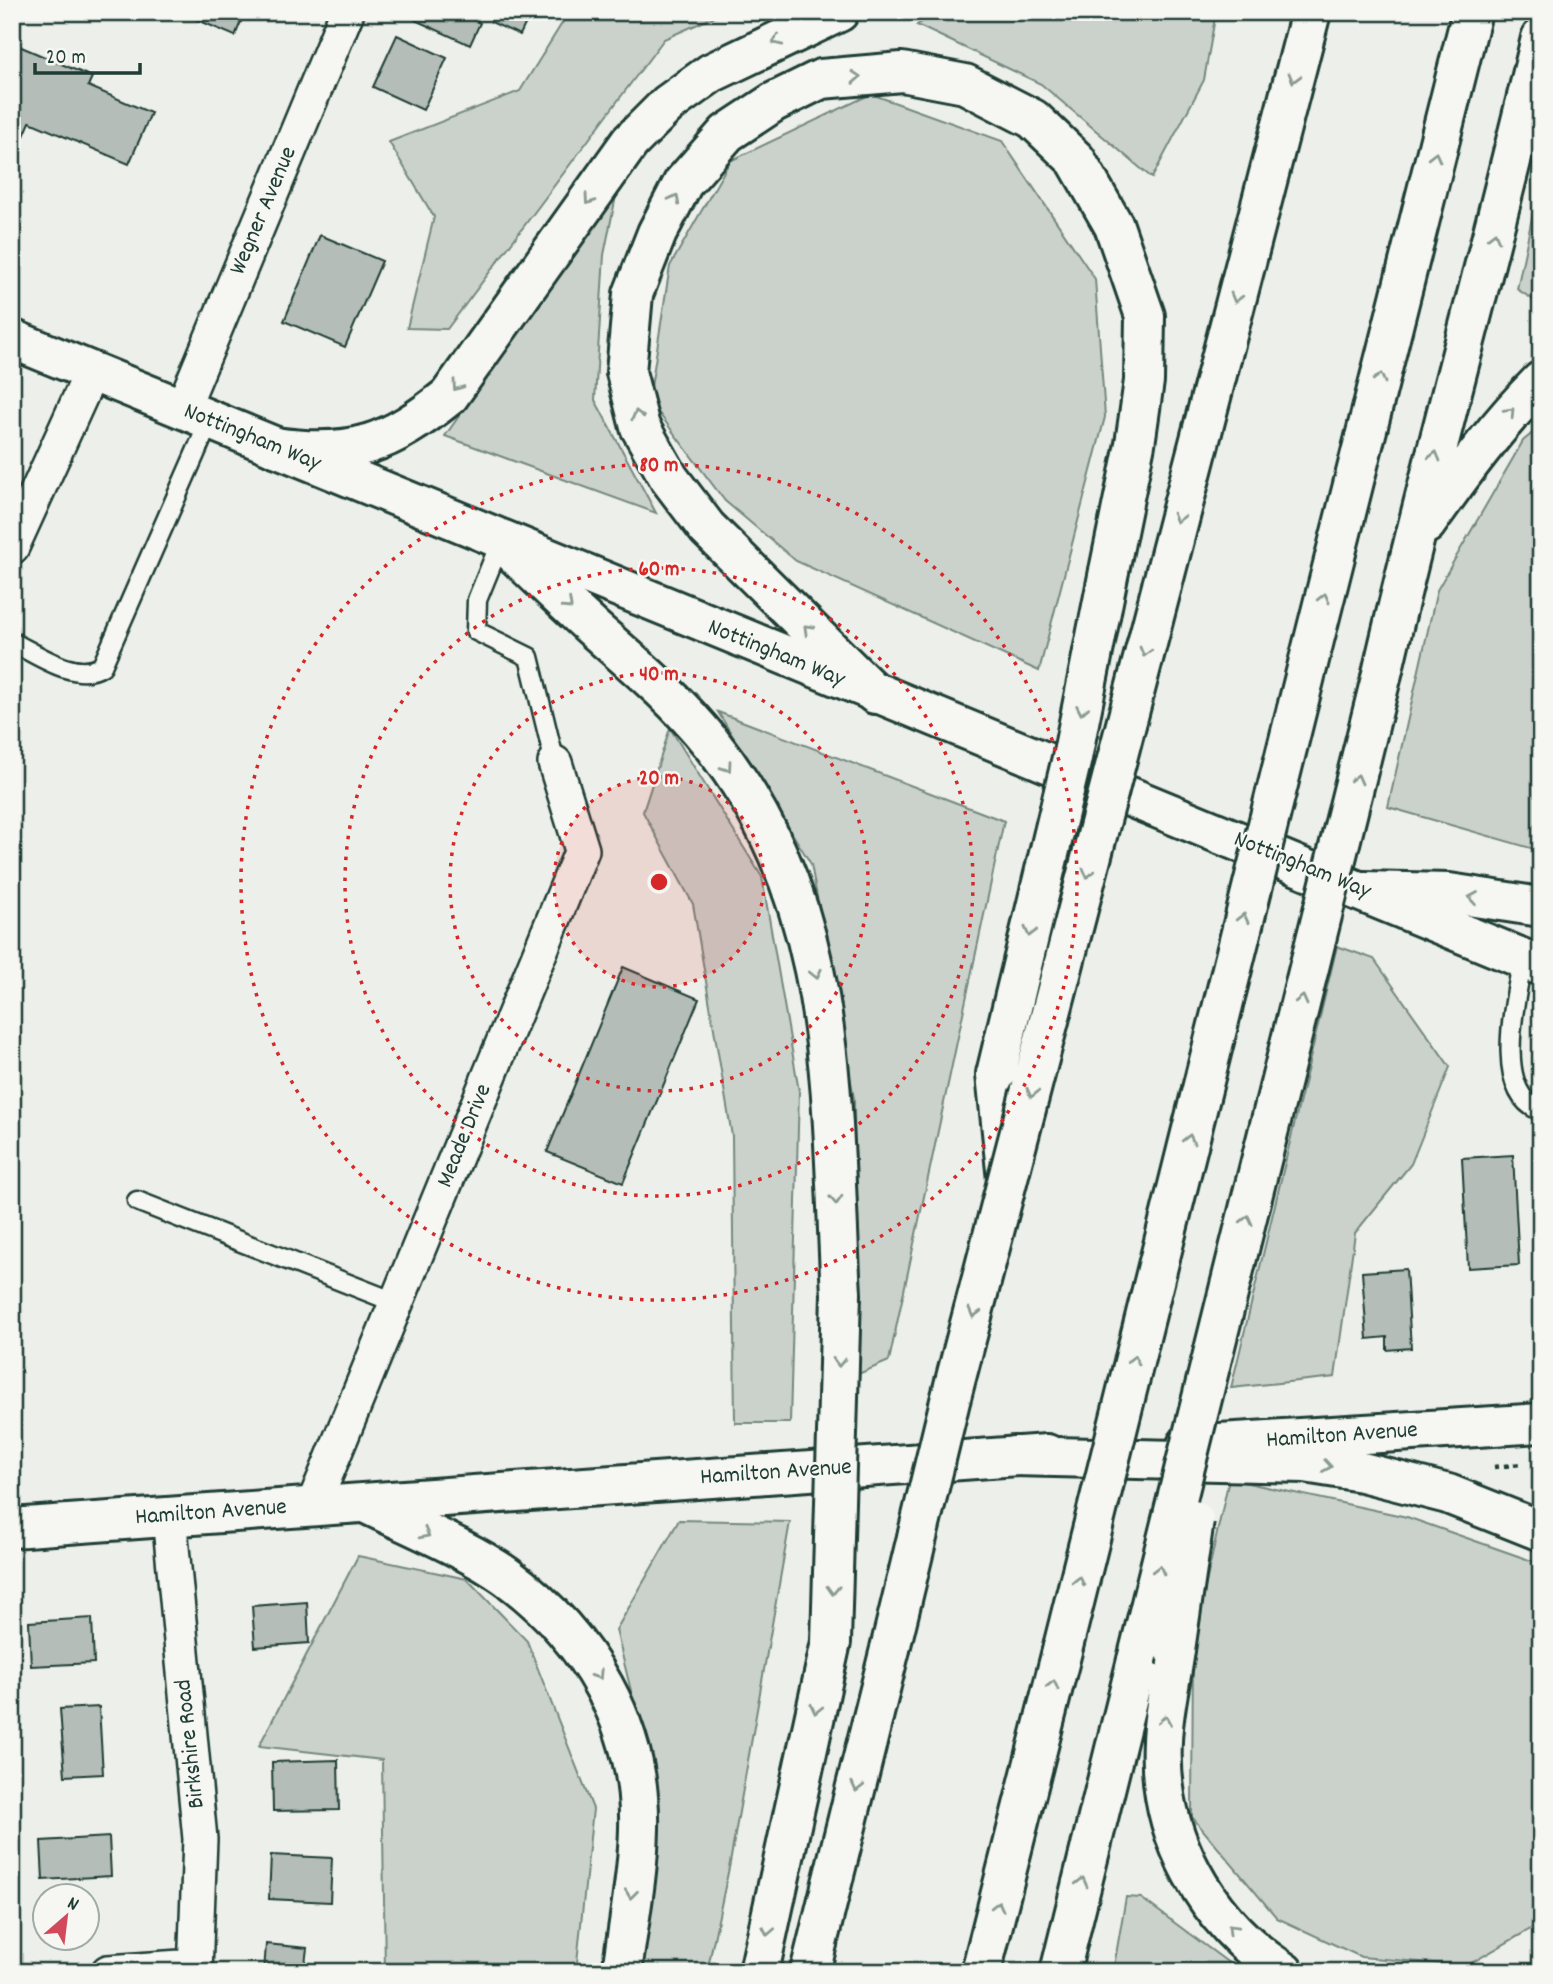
<svg xmlns="http://www.w3.org/2000/svg" width="1553" height="1984" font-family="Dekko,sans-serif">
	<style>
		.green { fill: #cbd2cc; stroke: #758880; stroke-width: 2 }
		.building { fill: #b4bdb8; stroke: #1f3d34; stroke-width: 2 }
		.lines { fill: none; stroke-linecap: round; stroke-linejoin: round }
		.service-casing { stroke: #1f3d34; stroke-width: 23 }
		.minor-casing { stroke: #1f3d34; stroke-width: 38 }
		.secondary-casing { stroke: #1f3d34; stroke-width: 44 }
		.primary-casing { stroke: #1f3d34; stroke-width: 44 }
		.motorway-casing { stroke: #1f3d34; stroke-width: 44 }
		.path { stroke: #1f3d34; stroke-width: 4.5; stroke-dasharray: 5 5; stroke-linecap: butt }
		.service { stroke: #f6f6f2; stroke-width: 18 }
		.minor { stroke: #f6f6f2; stroke-width: 33 }
		.secondary { stroke: #f6f6f2; stroke-width: 38 }
		.primary { stroke: #f6f6f2; stroke-width: 38 }
		.motorway { stroke: #f6f6f2; stroke-width: 38 }
		.motorway-bridge-casing { stroke: #1f3d34; stroke-width: 44; stroke-linecap: butt }
		.motorway-bridge { stroke: #f6f6f2; stroke-width: 38 }
		.oneway { stroke: #8a9a93 }
		.ring { fill: none; stroke: #d62828; stroke-width: 3.5; stroke-dasharray: 3.5 7 }
		.labels { text-anchor: middle; dominant-baseline: central; stroke-width: 5; stroke-linejoin: round; paint-order: stroke }
		.street-label { font-size: 24px; fill: #1f3d34; stroke: #f6f6f2 }
		.centre { fill: #d62828; stroke: #f6f6f2; stroke-width: 3.5 }
		.ring-label { font-size: 21px; text-anchor: middle; font-weight: bold; fill: #d62828; stroke: #f6f6f2; stroke-width: 5; stroke-linejoin: round; paint-order: stroke }
	</style>
	<rect width="100%" height="100%" fill="#edefea"/>
	<filter id="ink" filterUnits="userSpaceOnUse"><feTurbulence type="fractalNoise" baseFrequency=".0143" numOctaves="2"/><feDisplacementMap in="SourceGraphic" scale="14" xChannelSelector="R" yChannelSelector="G"/><feConvolveMatrix kernelMatrix="1 2 1 2 8 2 1 2 1" color-interpolation-filters="sRGB"/></filter>
	<g filter="url(#ink)">
		<path class="green" d="M569 12H725L664 39 447 329 407 328 434 217 389 142 520 91Z
			M937 12H1216L1204 80 1152 178 1041 84 917 25Z
			M871 94 1002 141 1095 279 1105 417 1039 671 796 561 725 501 649 400 670 266 730 161Z
			M1541 175V305L1517 289Z
			M617 191 604 255 595 400 656 513 445 436Z
			M1541 426V851L1388 807 1437 590 1523 441Z
			M718 712 1004 821 889 1361 856 1375 854 1098 811 864Z
			M670 728 762 877 799 1091 790 1423H735L732 1136 693 904 643 812Z
			M1337 946 1374 959 1450 1067 1411 1164 1355 1233 1335 1377 1231 1388Z
			M1229 1479 1407 1517 1538 1563 1541 1568V1923L1466 1966 1361 1957 1277 1918 1192 1817 1193 1642Z
			M679 1520 790 1522 730 1863 707 1972H642L656 1792 616 1630Z
			M358 1556 467 1579 527 1641 593 1809 576 1972H385L382 1760 259 1746Z
			M1126 1897 1141 1898 1241 1972H1113Z"/>
		<path class="building" d="M179 12H245L235 36Z
			M419 12H472L469 17 480 23 470 45 415 20Z
			M496 12H531L520 35 491 22Z
			M397 35 447 58 423 110 373 87Z
			M12 43 92 77 88 86 151 113 129 164 30 122 24 136 12 131Z
			M320 235 382 261 345 347 284 321Z
			M623 967 699 999 623 1183 547 1152Z
			M1513 1155 1519 1265 1468 1268 1462 1158Z
			M1406 1269 1411 1348 1387 1350V1337L1367 1339 1362 1272Z
			M307 1602 309 1643 255 1647 252 1606Z
			M92 1618 94 1663 31 1666 29 1622Z
			M99 1707 103 1774 65 1776 60 1709Z
			M338 1760 339 1810 273 1811 272 1762Z
			M109 1837 111 1876 43 1880 41 1841Z
			M271 1855 332 1858 330 1902 269 1899Z
			M266 1944 307 1948 304 1972H264Z"/>
		<g class="lines">
			<defs>
				<path id="service" d="M501 541 477 600 476 631 529 657 555 763
					M12 642C37 654 76 683 102 666L210 420
					M1523 959C1516 998 1491 1093 1541 1111
					M137 1201 397 1303"/>
				<path id="minor" d="M182 409 347 12
					M12 547 92 371
					M313 1506 582 850 555 763
					M169 1516 200 1839 195 1972
					M108 1972 195 1966"/>
				<path id="secondary" d="M1187 1445 1541 1423
					M12 1528 1047 1454"/>
				<path id="primary" d="M12 339C522 548 1032 755 1541 966"/>
				<path id="motorway" d="M275 447C353 458 389 444 449 396L630 142 668 104 711 73 839 12
					M1426 524C1462 473 1497 425 1541 381
					M501 541C531 570 562 600 593 628 634 664 677 700 711 743 841 907 830 1096 841 1294
					M1162 586 1311 12
					M1308 664 1472 12
					M1381 678C1430 464 1491 252 1541 38
					M875 694 707 528 669 478 640 427 626 372 633 294 657 233 683 183 727 133 774 102 821 79 902 72 965 84 1033 119 1076 160 1114 226 1145 316 1144 381 1135 444 1109 571
					M1363 891 1449 893 1541 907
					M996 1074 1007 1180
					M1014 1456 1305 1463 1362 1472 1448 1494 1541 1531
					M365 1503C407 1524 468 1549 506 1576 587 1635 642 1727 639 1829 638 1876 628 1925 622 1972
					M1175 1650C1171 1680 1163 1711 1162 1741 1157 1835 1206 1922 1284 1972
					M759 1972 831 1642
					M810 1972 890 1649
					M981 1972 1063 1647
					M1060 1972 1137 1660"/>
			</defs>
			<use href="#service" class="service-casing"/>
			<use href="#minor" class="minor-casing"/>
			<use href="#secondary" class="secondary-casing"/>
			<use href="#primary" class="primary-casing"/>
			<use href="#motorway" class="motorway-casing"/>
			<path class="path" d="M1494 1467 1522 1464"/>
			<use href="#service" class="service"/>
			<use href="#minor" class="minor"/>
			<use href="#secondary" class="secondary"/>
			<use href="#primary" class="primary"/>
			<use href="#motorway" class="motorway"/>
			<defs>
				<path id="motorway-bridge" d="M996 1074 1072 758 1109 571
					M831 1642 841 1294
					M1063 1647 1308 664
					M890 1649 950 1401 1162 586
					M1175 1650 1194 1520
					M1137 1660 1381 678"/>
			</defs>
			<use href="#motorway-bridge" class="motorway-bridge-casing"/>
			<use href="#motorway-bridge" class="motorway-bridge"/>
		</g>
		<defs><path id="oneway-chevron" d="M-2-3.5L2.5 0L-2 3.5" fill="none" stroke-width="1.6" stroke-linecap="round" stroke-linejoin="round" transform="scale(1.75)"/></defs>
		<g class="oneway">
			<use href="#oneway-chevron" transform="translate(777 41) rotate(155)"/>
			<use href="#oneway-chevron" transform="translate(856 77) rotate(-4)"/>
			<use href="#oneway-chevron" transform="translate(1294 78) rotate(105)"/>
			<use href="#oneway-chevron" transform="translate(1435 157) rotate(-76)"/>
			<use href="#oneway-chevron" transform="translate(675 199) rotate(-62)"/>
			<use href="#oneway-chevron" transform="translate(589 200) rotate(125)"/>
			<use href="#oneway-chevron" transform="translate(1494 237) rotate(-75)"/>
			<use href="#oneway-chevron" transform="translate(1236 298) rotate(105)"/>
			<use href="#oneway-chevron" transform="translate(1380 378) rotate(-76)"/>
			<use href="#oneway-chevron" transform="translate(457 386) rotate(125)"/>
			<use href="#oneway-chevron" transform="translate(1510 412) rotate(-47)"/>
			<use href="#oneway-chevron" transform="translate(637 415) rotate(-104)"/>
			<use href="#oneway-chevron" transform="translate(1435 456) rotate(-75)"/>
			<use href="#oneway-chevron" transform="translate(1178 518) rotate(105)"/>
			<use href="#oneway-chevron" transform="translate(1324 598) rotate(-76)"/>
			<use href="#oneway-chevron" transform="translate(568 605) rotate(43)"/>
			<use href="#oneway-chevron" transform="translate(808 629) rotate(-136)"/>
			<use href="#oneway-chevron" transform="translate(1145 652) rotate(105)"/>
			<use href="#oneway-chevron" transform="translate(1082 710) rotate(101)"/>
			<use href="#oneway-chevron" transform="translate(727 767) rotate(55)"/>
			<use href="#oneway-chevron" transform="translate(1357 779) rotate(-76)"/>
			<use href="#oneway-chevron" transform="translate(1088 873) rotate(104)"/>
			<use href="#oneway-chevron" transform="translate(1473 898) rotate(-170)"/>
			<use href="#oneway-chevron" transform="translate(1243 918) rotate(-76)"/>
			<use href="#oneway-chevron" transform="translate(1030 932) rotate(104)"/>
			<use href="#oneway-chevron" transform="translate(816 974) rotate(77)"/>
			<use href="#oneway-chevron" transform="translate(1302 1000) rotate(-76)"/>
			<use href="#oneway-chevron" transform="translate(1032 1093) rotate(104)"/>
			<use href="#oneway-chevron" transform="translate(1189 1139) rotate(-76)"/>
			<use href="#oneway-chevron" transform="translate(836 1200) rotate(87)"/>
			<use href="#oneway-chevron" transform="translate(1247 1220) rotate(-76)"/>
			<use href="#oneway-chevron" transform="translate(974 1313) rotate(105)"/>
			<use href="#oneway-chevron" transform="translate(1134 1360) rotate(-76)"/>
			<use href="#oneway-chevron" transform="translate(839 1362) rotate(92)"/>
			<use href="#oneway-chevron" transform="translate(1327 1466) rotate(9)"/>
			<use href="#oneway-chevron" transform="translate(425 1534) rotate(27)"/>
			<use href="#oneway-chevron" transform="translate(1159 1570) rotate(-76)"/>
			<use href="#oneway-chevron" transform="translate(1079 1581) rotate(-76)"/>
			<use href="#oneway-chevron" transform="translate(833 1590) rotate(92)"/>
			<use href="#oneway-chevron" transform="translate(598 1675) rotate(57)"/>
			<use href="#oneway-chevron" transform="translate(1053 1685) rotate(-76)"/>
			<use href="#oneway-chevron" transform="translate(816 1709) rotate(103)"/>
			<use href="#oneway-chevron" transform="translate(1165 1720) rotate(-81)"/>
			<use href="#oneway-chevron" transform="translate(857 1787) rotate(104)"/>
			<use href="#oneway-chevron" transform="translate(1082 1882) rotate(-76)"/>
			<use href="#oneway-chevron" transform="translate(631 1894) rotate(97)"/>
			<use href="#oneway-chevron" transform="translate(998 1906) rotate(-76)"/>
			<use href="#oneway-chevron" transform="translate(1232 1929) rotate(-135)"/>
			<use href="#oneway-chevron" transform="translate(768 1931) rotate(101)"/>
		</g>
	</g>
	<circle cx="659" cy="882" r="105" fill="#d62828" fill-opacity=".12"/>
	<g class="ring">
		<circle cx="659" cy="882" r="105"/>
		<circle cx="659" cy="882" r="209"/>
		<circle cx="659" cy="882" r="314"/>
		<circle cx="659" cy="882" r="418"/>
	</g>
	<g class="labels">
		<g class="street-label">
			<text transform="translate(264 211) rotate(-67)">Wegner Avenue</text>
			<text transform="translate(252 438) rotate(22)">Nottingham Way</text>
			<text transform="translate(776 654) rotate(22)">Nottingham Way</text>
			<text transform="translate(1302 866) rotate(22)">Nottingham Way</text>
			<text transform="translate(465 1136) rotate(-68)">Meade Drive</text>
			<text transform="translate(1342 1436) rotate(-4)">Hamilton Avenue</text>
			<text transform="translate(776 1473) rotate(-4)">Hamilton Avenue</text>
			<text transform="translate(211 1513) rotate(-4)">Hamilton Avenue</text>
			<text transform="translate(191 1744) rotate(-96)">Birkshire Road</text>
		</g>
	</g>
	<circle cx="659" cy="882" r="10" class="centre"/>
	<g class="ring-label">
		<text x="659" y="471">80 m</text>
		<text x="659" y="575">60 m</text>
		<text x="659" y="680">40 m</text>
		<text x="659" y="784">20 m</text>
	</g>
	<rect width="1553" height="1984" fill="none" stroke="#f6f6f2" stroke-width="42"/>
	<rect x="21" y="21" width="1511" height="1942" fill="none" stroke="#1f3d34" stroke-width="2.5" filter="url(#ink)"/>
	<g transform="translate(66 1917) rotate(28)"><circle r="33" fill="#f6f6f2" stroke="#a0aca6" stroke-width="2"/>
	<path d="M0-5L12 26L0 18L-12 26Z" fill="#d1495b"/>
	<text y="-10" font-size="19" font-weight="bold" text-anchor="middle" fill="#1f3d34">N</text>
	</g>
	<path d="M35 63v10h105v-10" fill="none" stroke="#1f3d34" stroke-width="3.5"/>
	<text x="46" y="63" font-size="21" fill="#1f3d34" stroke="#f6f6f2" stroke-width="5" paint-order="stroke">20 m</text>
</svg>
